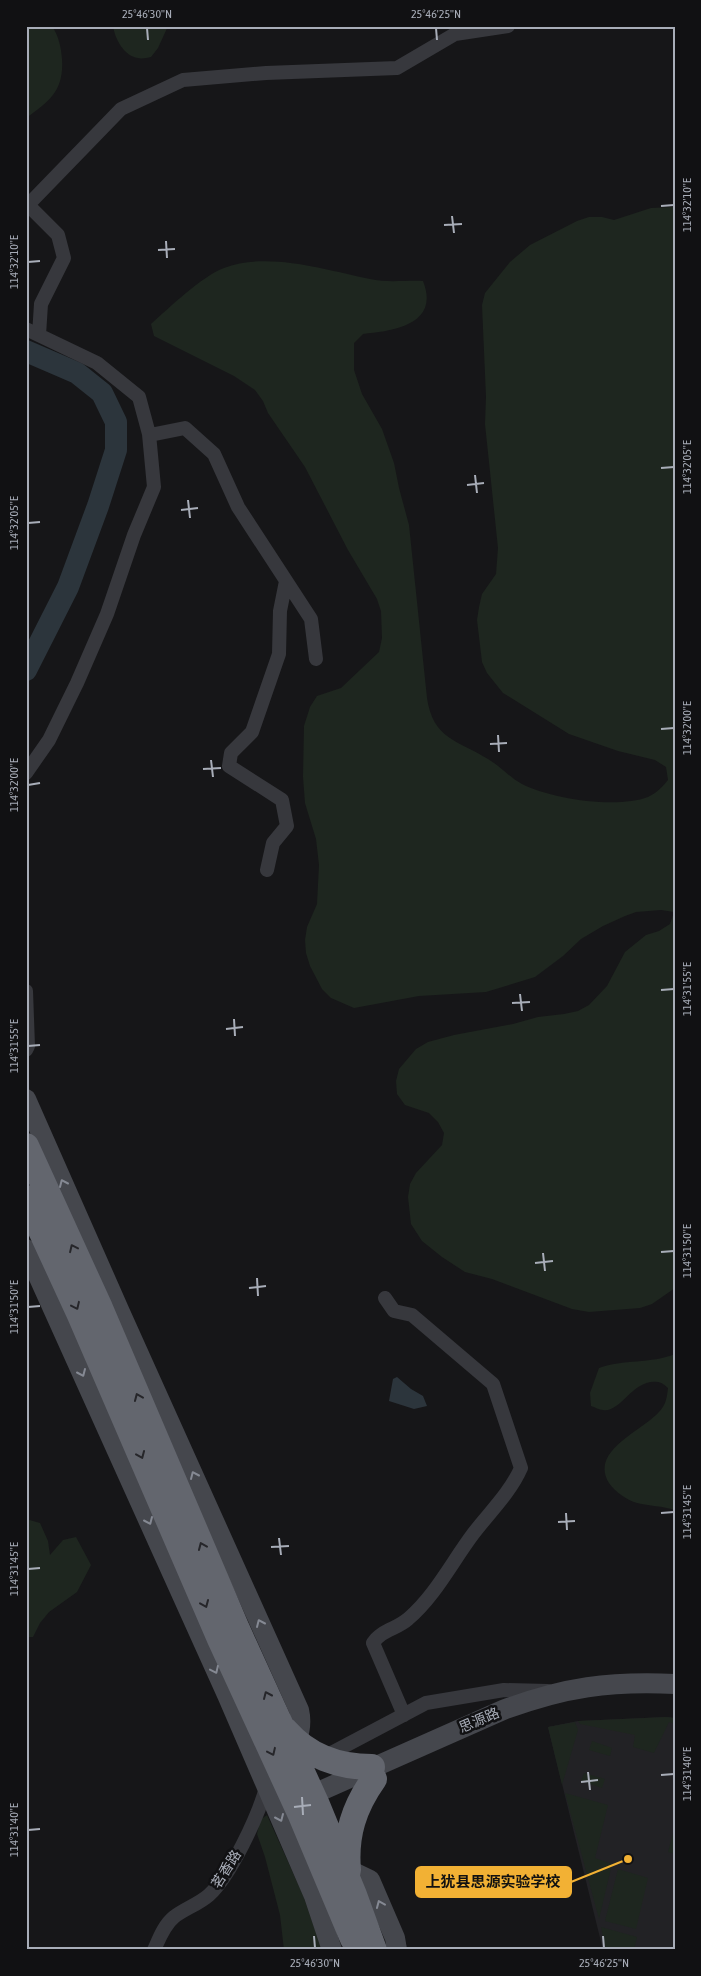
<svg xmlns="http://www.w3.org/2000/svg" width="701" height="1976" font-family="'Asap Condensed','Noto Sans SC',sans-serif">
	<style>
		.built { fill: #222225 }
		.green { fill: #1e261f }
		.water { fill: #2c353c }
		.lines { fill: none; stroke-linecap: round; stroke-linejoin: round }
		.river { stroke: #2c353c; stroke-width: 22 }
		.street { stroke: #37383d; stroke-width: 14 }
		.secondary { stroke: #45474d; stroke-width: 20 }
		.highway { stroke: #63666e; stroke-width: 26 }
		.oneway { stroke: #858993 }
		.oneway2 { stroke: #26262a }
		.ticks { fill: none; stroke: #a8adb8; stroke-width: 2 }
		.labels { text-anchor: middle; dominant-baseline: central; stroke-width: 5; stroke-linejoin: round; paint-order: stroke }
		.street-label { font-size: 14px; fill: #a8adb8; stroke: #111113 }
		.leader { fill: none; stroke: #f2b134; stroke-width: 2 }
		.callout-dot { fill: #f2b134; stroke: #111113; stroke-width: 2 }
		.callout { fill: #f2b134; stroke: #f2b134; stroke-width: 2 }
		.callout-label { font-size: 15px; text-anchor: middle; font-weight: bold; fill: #111 }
		.neatline { fill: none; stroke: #a8adb8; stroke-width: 2 }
		.ticks-label { font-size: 12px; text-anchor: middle; fill: #a8adb8 }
	</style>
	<rect width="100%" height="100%" fill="#161618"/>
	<path class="built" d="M666 1717 675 1718V1950H603L548 1727 578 1721Z"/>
	<path class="green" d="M26 26H52C59 37 61 47 62 59 64 90 50 101 26 118Z
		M113 26H168L158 48 151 57C147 58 141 59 138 58 124 56 115 39 113 26Z
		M675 207V1288L652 1304 640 1308 589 1312 572 1309 492 1279 465 1272 442 1257 422 1241 411 1224 408 1197 410 1184 416 1173 442 1145 444 1133 438 1122 429 1113 405 1105 397 1094 396 1081 399 1069 416 1049 428 1042 454 1035 513 1024 538 1017 564 1014 578 1011 589 1005 607 986 625 952 646 935 659 931 670 924 674 912 661 910 636 912 625 916 603 926 581 939 563 956 535 977 486 992 419 996 354 1008 331 998 322 989 310 966 306 953 305 940 307 927 317 904 319 865 316 839 305 803 303 777 304 726 310 707 317 696 341 688 379 652 382 638 381 611 377 599 348 550 305 467 268 413 263 401 255 390 234 376 154 336 151 324C169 308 202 276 224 268 268 251 326 270 370 279 387 283 407 280 423 281 440 324 395 331 363 334L354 343V370L362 394 382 429 394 463 399 488 409 525 427 698C433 739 457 740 488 759 500 766 509 777 522 784 551 799 617 809 648 797 657 793 663 786 668 780L666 767 655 760 618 751 569 734 503 693 487 673 482 662 477 620 479 607 482 594 496 574 498 548 485 424 486 397 482 305 485 293 510 262 530 245 577 221 589 217H602L614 220 651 208Z
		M675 1354V1510C663 1506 649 1506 637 1503 627 1500 615 1492 609 1483 589 1451 642 1431 659 1412 666 1405 667 1397 668 1388 666 1386 661 1382 658 1382 633 1378 621 1413 603 1410 599 1410 595 1407 591 1406L590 1393 599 1368C623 1359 651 1364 675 1354Z
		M26 1519 40 1523 48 1541 50 1555 63 1540 76 1537 91 1565 77 1592 49 1612 40 1623 33 1637H26Z
		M666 1717 675 1718V1724L669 1722 654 1753 633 1747 635 1735 580 1724 578 1721Z
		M575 1722 578 1730 562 1785 548 1727Z
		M592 1741 612 1748 610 1756 589 1750Z
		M584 1773 605 1779 602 1788 581 1781Z
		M565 1793 608 1805 595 1858 612 1864 599 1919Z
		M267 1815 303 1895 322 1950H284L280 1915 265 1857 257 1834 260 1820Z
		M675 1826V1854L668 1852Z
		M618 1869 648 1878 636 1929 605 1921Z
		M601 1927 637 1937 634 1950H606Z"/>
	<path class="water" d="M397 1377 411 1389 423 1396 427 1406 414 1409 389 1401 393 1379Z"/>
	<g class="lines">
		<path class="river" d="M26 351 77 373 102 393 116 422V450L98 506 68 587 26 670"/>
		<path class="street" d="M28 205 58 235 64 258 41 304 39 335
			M26 207 121 109 183 80 266 73 397 68 455 34 508 26
			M26 329 97 363 139 397 149 434 154 487 134 535 107 614 77 683 49 740 26 773
			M150 435 185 428 214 454 238 507 311 619 316 659
			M267 870 273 843 287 826 282 800 229 766 231 753 252 732 279 654 280 611 286 581
			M26 991 28 1046 26 1050
			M385 1298 394 1311 412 1315 493 1384 521 1468C510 1493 489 1513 473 1534 452 1562 435 1596 408 1619 397 1629 381 1630 373 1643L404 1715
			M322 1758 426 1703 504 1690 548 1691
			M154 1950C159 1939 164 1925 174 1917 184 1909 199 1904 209 1895 231 1875 258 1816 266 1788L270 1786"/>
		<path class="secondary" d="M26 1099 120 1312 299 1710C302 1723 300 1738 291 1748
			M26 1249 227 1695 314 1896 332 1950
			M300 1800 503 1710C565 1687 609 1681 675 1684
			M343 1867 370 1880 395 1938 397 1950"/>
		<path class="highway" d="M26 1146 100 1308 237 1629 317 1805 354 1895 374 1950
			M26 1198 80 1315 220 1639 300 1813 353 1939
			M286 1731C308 1756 339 1767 372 1767
			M348 1870C345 1835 354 1807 374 1779"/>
	</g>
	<defs><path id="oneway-chevron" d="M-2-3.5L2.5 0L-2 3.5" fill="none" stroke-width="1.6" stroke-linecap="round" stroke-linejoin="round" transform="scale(1.25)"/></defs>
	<g class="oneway">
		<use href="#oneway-chevron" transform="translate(63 1183) rotate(-114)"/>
		<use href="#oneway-chevron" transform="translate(82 1373) rotate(66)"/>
		<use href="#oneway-chevron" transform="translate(194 1475) rotate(-114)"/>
		<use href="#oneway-chevron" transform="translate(149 1521) rotate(66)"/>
		<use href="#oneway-chevron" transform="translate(260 1623) rotate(-114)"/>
		<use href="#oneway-chevron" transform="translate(215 1670) rotate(65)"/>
		<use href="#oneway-chevron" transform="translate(280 1818) rotate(66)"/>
		<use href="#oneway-chevron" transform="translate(380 1904) rotate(-113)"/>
	</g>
	<g class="oneway2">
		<use href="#oneway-chevron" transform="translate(73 1248) rotate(-115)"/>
		<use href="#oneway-chevron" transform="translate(76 1306) rotate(65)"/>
		<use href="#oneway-chevron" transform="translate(138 1397) rotate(-113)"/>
		<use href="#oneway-chevron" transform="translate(141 1455) rotate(67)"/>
		<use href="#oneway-chevron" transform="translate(202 1546) rotate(-113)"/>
		<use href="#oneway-chevron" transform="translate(205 1604) rotate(67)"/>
		<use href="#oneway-chevron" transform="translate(267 1695) rotate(-114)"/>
		<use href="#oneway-chevron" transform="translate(272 1752) rotate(65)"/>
	</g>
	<path class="ticks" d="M147 28 148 40M436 28 437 40M661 206 674 205M452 216 454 233M444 225 462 224M166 241 167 258M158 250 175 249M28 262 40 261M661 468 674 467M475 475 477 493M467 485 484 483M188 500 190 518M181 510 198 508M28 523 40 522M661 729 674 728M498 735 499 752M490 744 507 743M211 760 213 777M203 769 221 768M28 785 40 783M661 990 674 989M520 994 522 1011M512 1003 530 1002M234 1019 235 1036M226 1029 243 1027M28 1046 40 1045M661 1252 674 1251M543 1253 545 1271M535 1263 553 1261M257 1278 258 1296M249 1288 266 1286M28 1307 40 1306M566 1513 567 1530M661 1513 674 1512M558 1522 575 1521M279 1538 281 1555M271 1547 289 1546M28 1569 40 1568M588 1772 590 1790M661 1775 674 1774M581 1782 598 1780M302 1797 303 1815M294 1807 311 1805M28 1830 40 1829M314 1936 315 1948M603 1936 604 1948"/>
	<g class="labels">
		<g class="street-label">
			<text transform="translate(479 1720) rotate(-23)">思源路</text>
			<text transform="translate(226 1869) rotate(-58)">茗香路</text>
		</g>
	</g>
	<path class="leader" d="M628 1859L571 1882"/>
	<circle class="callout-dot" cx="628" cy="1859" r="5"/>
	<rect class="callout" x="416" y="1867" width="155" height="30" rx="5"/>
	<g class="callout-label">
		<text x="493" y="1887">上犹县思源实验学校</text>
	</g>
	<rect width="701" height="1976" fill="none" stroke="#111113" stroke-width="55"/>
	<rect x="28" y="28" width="646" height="1920" class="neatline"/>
	<g class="ticks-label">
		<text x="147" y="18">25°46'30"N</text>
		<text x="436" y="18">25°46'25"N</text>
		<text transform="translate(687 205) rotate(-90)" y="4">114°32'10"E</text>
		<text transform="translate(14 262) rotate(-90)" y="4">114°32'10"E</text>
		<text transform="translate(687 467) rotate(-90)" y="4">114°32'05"E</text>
		<text transform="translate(14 523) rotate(-90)" y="4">114°32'05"E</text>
		<text transform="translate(687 728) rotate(-90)" y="4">114°32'00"E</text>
		<text transform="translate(14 785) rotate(-90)" y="4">114°32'00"E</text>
		<text transform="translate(687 989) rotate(-90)" y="4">114°31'55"E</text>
		<text transform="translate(14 1046) rotate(-90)" y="4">114°31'55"E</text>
		<text transform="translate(687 1251) rotate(-90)" y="4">114°31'50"E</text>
		<text transform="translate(14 1307) rotate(-90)" y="4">114°31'50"E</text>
		<text transform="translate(687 1512) rotate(-90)" y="4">114°31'45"E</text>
		<text transform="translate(14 1569) rotate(-90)" y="4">114°31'45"E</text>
		<text transform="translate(687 1774) rotate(-90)" y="4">114°31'40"E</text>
		<text transform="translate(14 1830) rotate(-90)" y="4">114°31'40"E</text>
		<text x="315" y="1967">25°46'30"N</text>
		<text x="604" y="1967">25°46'25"N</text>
	</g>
</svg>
